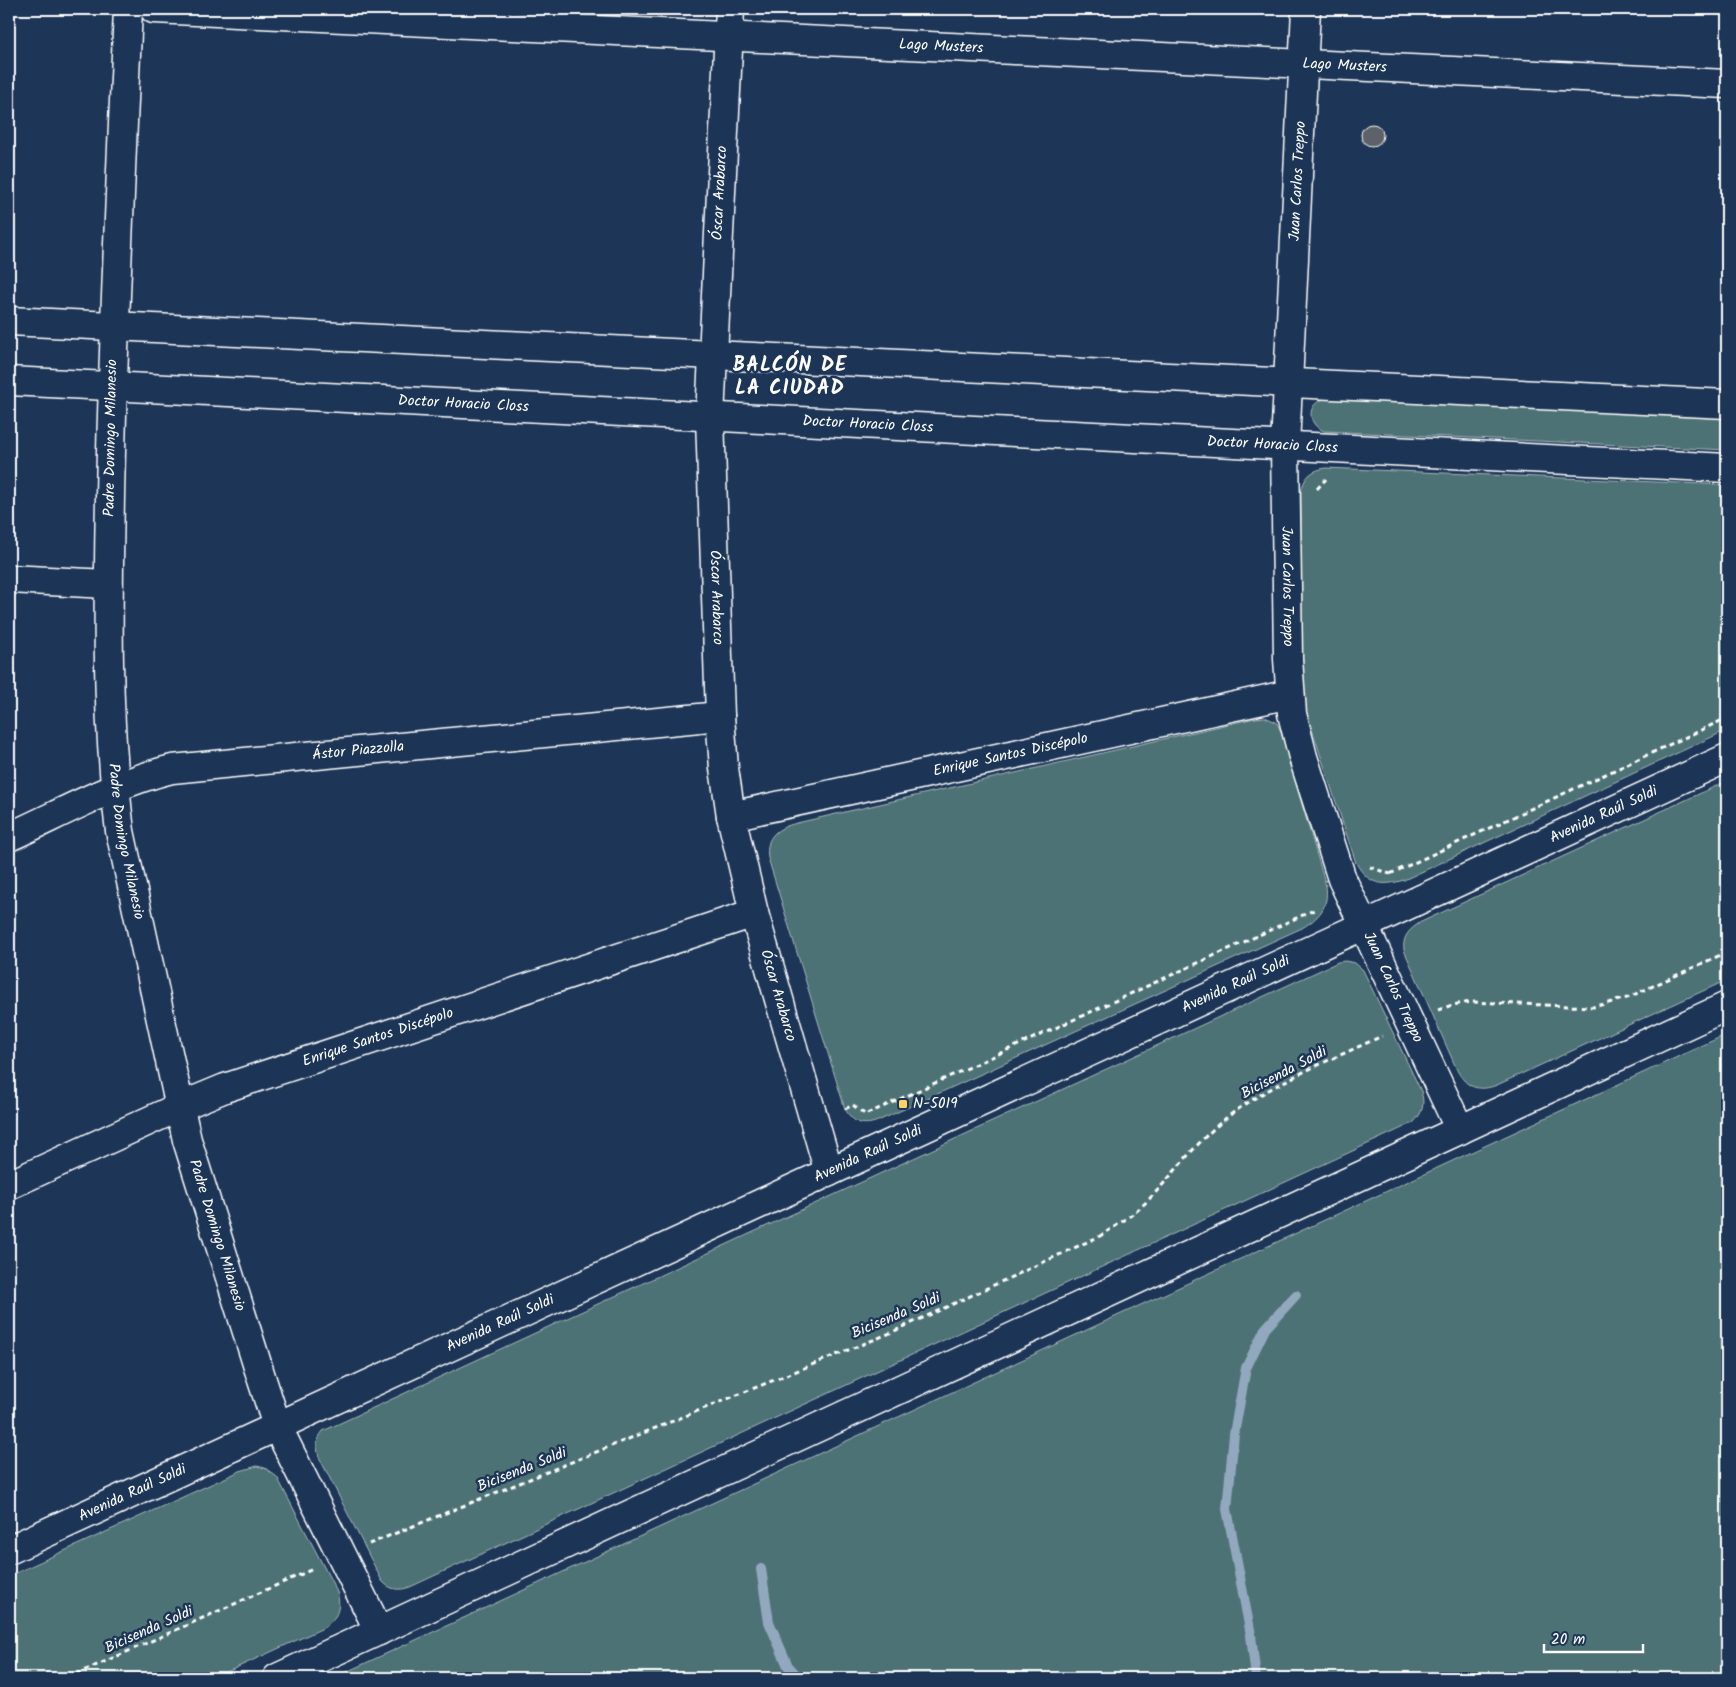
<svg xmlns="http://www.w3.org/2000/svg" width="1736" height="1687" font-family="Kalam,sans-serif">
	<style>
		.green { fill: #4e7274; stroke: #a6b8ba }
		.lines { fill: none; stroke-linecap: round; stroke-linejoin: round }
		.stream { stroke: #92a8be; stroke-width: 10 }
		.building { fill: #5c6267; stroke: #fff }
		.street-casing { stroke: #fff; stroke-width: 31 }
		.secondary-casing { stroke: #fff; stroke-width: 31 }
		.path { stroke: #fff; stroke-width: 3; stroke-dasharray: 5 4; stroke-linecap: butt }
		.street { stroke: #1d3557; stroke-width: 28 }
		.secondary { stroke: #1d3557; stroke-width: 28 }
		.poi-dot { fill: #ffd166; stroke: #1d3557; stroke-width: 2 }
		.labels { text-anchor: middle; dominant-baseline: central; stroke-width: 5; stroke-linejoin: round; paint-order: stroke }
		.street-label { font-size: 15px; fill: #fff; stroke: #1d3557 }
		.poi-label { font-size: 15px; fill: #fff; stroke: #1d3557; text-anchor: start }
		.district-label { font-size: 20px; font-weight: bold; letter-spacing: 1px; fill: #fff; stroke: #1d3557 }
	</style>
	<rect width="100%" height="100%" fill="#1d3557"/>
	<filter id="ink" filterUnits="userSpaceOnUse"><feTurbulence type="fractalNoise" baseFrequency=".02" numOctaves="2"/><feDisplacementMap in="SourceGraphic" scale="10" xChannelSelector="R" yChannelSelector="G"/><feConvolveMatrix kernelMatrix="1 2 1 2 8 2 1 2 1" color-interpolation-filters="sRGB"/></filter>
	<g filter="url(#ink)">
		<path class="green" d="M1325 399 1727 418V450L1324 431C1307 425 1306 403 1325 399Z
			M1326 468 1727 485V730L1404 880C1381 887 1368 884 1356 863L1304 705 1302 667 1301 492C1304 477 1311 470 1326 468Z
			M1265 717 1276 722 1280 729 1326 886C1329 907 1319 918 1302 928L878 1121C863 1127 853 1123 845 1109L768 858C765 836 777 828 797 823L1255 718Z
			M1727 781V980L1497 1085C1479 1092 1466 1088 1457 1070L1404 950C1402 936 1410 929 1421 922Z
			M1345 961 1355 963 1363 970 1421 1091C1425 1104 1423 1113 1413 1123L410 1587C399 1591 390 1590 382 1581L319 1457C316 1447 316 1440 323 1431L1338 962Z
			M1727 1034V1678H333L431 1633Z
			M257 1466 265 1468 277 1477 337 1592C342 1610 336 1620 321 1629L214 1678H9V1576L240 1471Z"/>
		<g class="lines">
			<path class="stream" d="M761 1569 769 1622 788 1666 799 1678
				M1256 1678 1251 1635 1227 1509 1234 1434 1246 1368 1265 1329 1296 1295"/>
		</g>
		<path class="building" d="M1361 135a11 11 0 1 1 22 0a11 11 0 1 1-22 0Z"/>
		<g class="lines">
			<defs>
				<g id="street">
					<path id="s1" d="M128 9C121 171 113 334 110 497 108 608 106 720 120 831L187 1140 263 1383 277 1426 379 1631"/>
					<path id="s2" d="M154 9 1727 84"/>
					<path id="s3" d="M730 9 710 417 720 716 724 768 731 816 754 913 829 1172"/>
					<path id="s4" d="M1306 9 1285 446 1288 659 1292 714 1303 757 1342 879 1460 1130"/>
					<path d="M9 579 108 584"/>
					<path id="s5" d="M731 816 1290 694"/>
					<path id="s6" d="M9 837C62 813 115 783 172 769L720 716"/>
					<path id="s7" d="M9 1185 179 1107 225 1088 754 913"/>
				</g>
				<g id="secondary">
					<path d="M9 321 1727 404"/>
					<path id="s8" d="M9 381 1727 468"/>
					<path id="s9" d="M9 1550 1727 758"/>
					<path d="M277 1678 1727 1006"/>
				</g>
			</defs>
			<use href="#street" class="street-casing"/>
			<use href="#secondary" class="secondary-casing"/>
			<path class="path" d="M1317 489 1326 479
				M1370 867 1390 874
				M1390 874 1727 718
				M1438 1010 1452 1005 1471 1002 1593 1007 1627 998 1727 952
				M845 1109 853 1105 867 1116
				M867 1114 1314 910
				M369 1544 888 1334 1100 1236C1114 1227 1129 1218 1141 1207 1169 1181 1190 1149 1219 1124 1263 1086 1329 1061 1382 1036
				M68 1678 313 1569"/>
			<use href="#street" class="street"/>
			<use href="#secondary" class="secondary"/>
		</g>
	</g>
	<rect class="poi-dot" x="898" y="1099" width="10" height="10" rx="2.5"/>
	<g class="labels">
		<g class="street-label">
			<text stroke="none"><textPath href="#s2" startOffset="788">Lago Musters</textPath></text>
			<text stroke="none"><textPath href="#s2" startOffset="1192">Lago Musters</textPath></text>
			<text transform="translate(1298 181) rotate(-87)">Juan Carlos Treppo</text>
			<text transform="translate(720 193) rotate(-87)">Óscar Arabarco</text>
			<text stroke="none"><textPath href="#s8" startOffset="455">Doctor Horacio Closs</textPath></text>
			<text stroke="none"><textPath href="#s8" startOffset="860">Doctor Horacio Closs</textPath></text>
			<text transform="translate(111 438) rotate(-89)">Padre Domingo Milanesio</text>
			<text stroke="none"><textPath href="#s8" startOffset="1265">Doctor Horacio Closs</textPath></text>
			<text stroke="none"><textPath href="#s4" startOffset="578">Juan Carlos Treppo</textPath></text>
			<text stroke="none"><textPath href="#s3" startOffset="589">Óscar Arabarco</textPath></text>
			<text stroke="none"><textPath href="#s6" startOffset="364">Ástor Piazzolla</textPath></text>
			<text stroke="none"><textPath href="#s5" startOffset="286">Enrique Santos Discépolo</textPath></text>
			<text stroke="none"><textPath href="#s9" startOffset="1756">Avenida Raúl Soldi</textPath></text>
			<text stroke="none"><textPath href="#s1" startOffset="834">Padre Domingo Milanesio</textPath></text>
			<text stroke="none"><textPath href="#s9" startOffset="1351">Avenida Raúl Soldi</textPath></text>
			<text stroke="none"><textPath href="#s4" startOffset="998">Juan Carlos Treppo</textPath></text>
			<text stroke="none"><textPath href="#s3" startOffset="994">Óscar Arabarco</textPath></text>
			<text stroke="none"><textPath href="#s7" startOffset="398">Enrique Santos Discépolo</textPath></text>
			<text transform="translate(1284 1073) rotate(-28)">Bicisenda Soldi</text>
			<text stroke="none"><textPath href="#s9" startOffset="946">Avenida Raúl Soldi</textPath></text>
			<text stroke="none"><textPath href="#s1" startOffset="1239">Padre Domingo Milanesio</textPath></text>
			<text transform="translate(896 1316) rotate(-23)">Bicisenda Soldi</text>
			<text stroke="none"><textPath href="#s9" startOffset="541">Avenida Raúl Soldi</textPath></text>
			<text transform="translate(522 1470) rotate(-22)">Bicisenda Soldi</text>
			<text stroke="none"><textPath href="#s9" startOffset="136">Avenida Raúl Soldi</textPath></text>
			<text transform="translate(149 1630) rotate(-24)">Bicisenda Soldi</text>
		</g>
		<g class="poi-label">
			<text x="913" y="1104">N-5019</text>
		</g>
		<g class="district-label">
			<text x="790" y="366">BALCÓN DE<tspan x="790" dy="23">LA CIUDAD</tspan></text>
		</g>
	</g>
	<rect width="1736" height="1687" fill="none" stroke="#1d3557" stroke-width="30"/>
	<rect x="15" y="15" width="1706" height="1657" fill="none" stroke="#fff" stroke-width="2" filter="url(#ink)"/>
	<path d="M1544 1644v8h99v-8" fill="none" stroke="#ffffff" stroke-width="2.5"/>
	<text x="1551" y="1644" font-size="15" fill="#ffffff" stroke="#1d3557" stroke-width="4" paint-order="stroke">20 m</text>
</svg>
